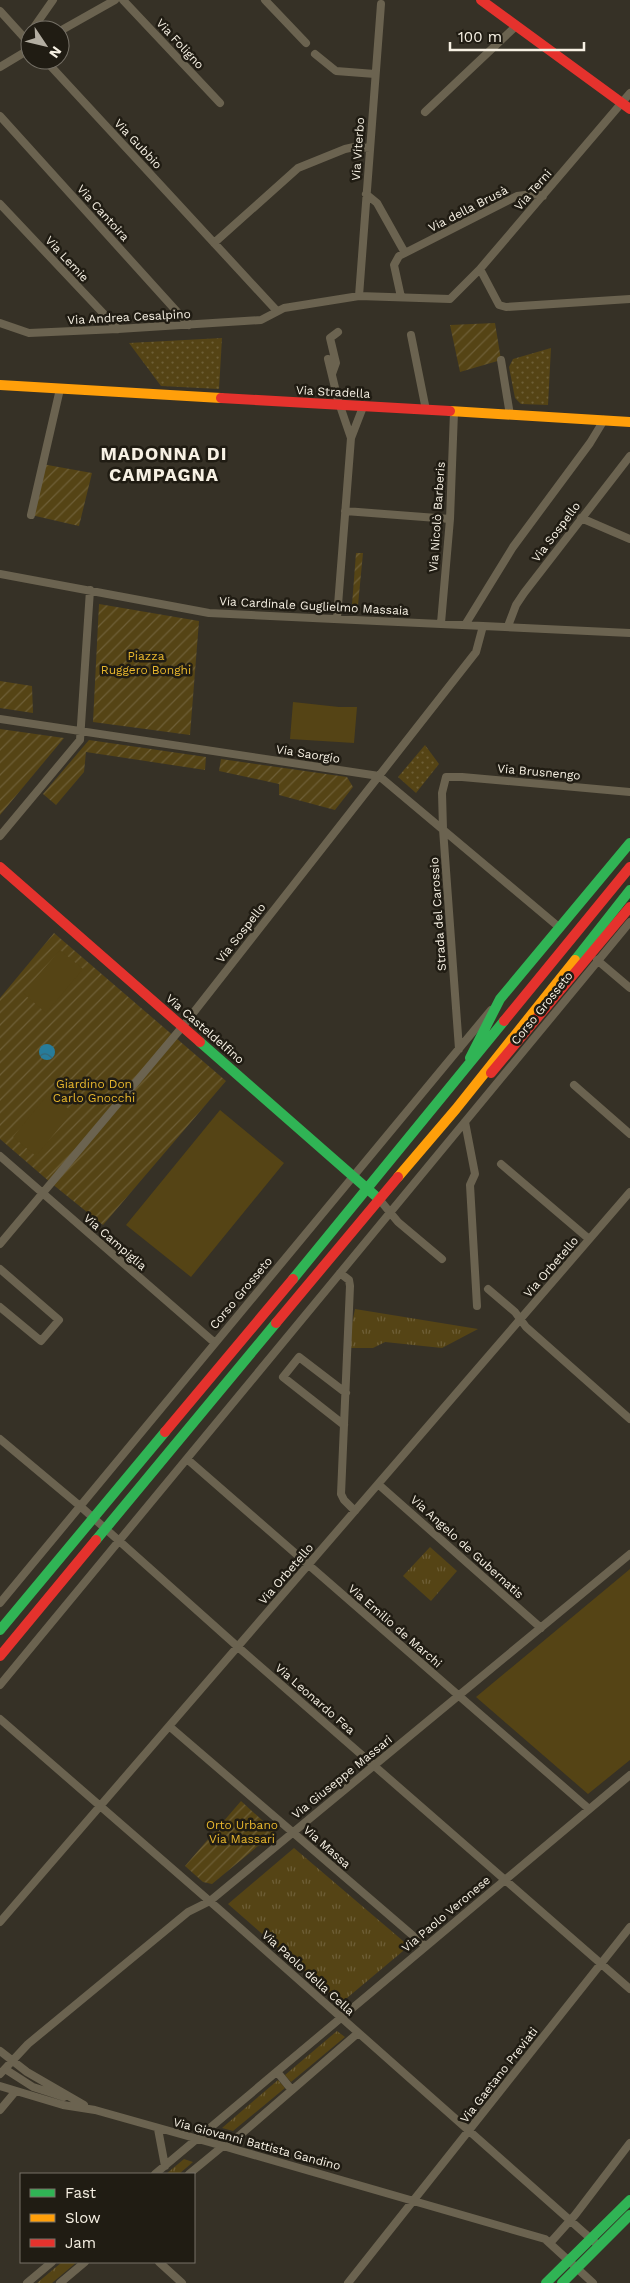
<svg xmlns="http://www.w3.org/2000/svg" width="630" height="2283" font-family="'Work Sans',sans-serif">
	<style>
		.grass { fill: url(#grass-tufts) }
		.park { fill: url(#park-dots) }
		.garden { fill: url(#garden-furrows) }
		.pitch { fill: #554415 }
		.water { fill: url(#water-waves) }
		.lines { fill: none; stroke-linecap: round; stroke-linejoin: round }
		.street { stroke: #6b6350; stroke-width: 8 }
		.fast { stroke: #30b455; stroke-width: 10 }
		.slow { stroke: #ff9f0a; stroke-width: 10 }
		.jam { stroke: #e5322d; stroke-width: 10 }
		.labels { text-anchor: middle; dominant-baseline: central; stroke-width: 5; stroke-linejoin: round; paint-order: stroke }
		.street-label { font-size: 12px; fill: #f7f1e4; stroke: #201c13 }
		.park-label { font-size: 12px; fill: #e9b82e; stroke: #201c13 }
		.district-label { font-size: 18px; font-weight: bold; letter-spacing: 1px; fill: #f7f1e4; stroke: #201c13 }
	</style>
	<defs>
		<pattern id="grass-tufts" width="24" height="20" patternUnits="userSpaceOnUse" patternTransform="scale(1.25)"><rect width="24" height="20" fill="#554415"/><path d="M3 7l-1-3M5 7V3M7 7l1-3M15 17l-1-3M17 17v-4M19 17l1-3" fill="none" stroke="#6e5f37"/></pattern>
		<pattern id="park-dots" width="8" height="8" patternUnits="userSpaceOnUse" patternTransform="scale(1.25)"><rect width="8" height="8" fill="#554415"/><path d="M2 2h.1M6 6h.1" fill="none" stroke="#6e5f37" stroke-width="1.8" stroke-linecap="round"/></pattern>
		<pattern id="garden-furrows" width="10" height="10" patternUnits="userSpaceOnUse" patternTransform="scale(1.25)"><rect width="10" height="10" fill="#554415"/><path d="M-1 1l2-2M0 10L10 0M9 11l2-2" fill="none" stroke="#6e5f37"/></pattern>
		<pattern id="water-waves" width="16" height="10" patternUnits="userSpaceOnUse" patternTransform="scale(1.25)"><rect width="16" height="10" fill="#277c9a"/><path d="M0 5q4-4 8 0t8 0" fill="none" stroke="#376573"/></pattern>
	</defs>
	<rect width="100%" height="100%" fill="#363126"/>
	<path class="grass" d="M355 1309 478 1329 442 1348 385 1342 373 1348H347Z
		M430 1547 457 1571 431 1601 403 1576Z
		M294 1848 409 1946 341 2003 228 1904Z
		M337 2031 345 2037 291 2082 285 2075Z
		M278 2080 285 2088 233 2131 222 2128Z
		M184 2159 193 2162 179 2174H166Z
		M62 2262H77L52 2283H37Z"/>
	<path class="park" d="M222 338 219 389 161 386 129 343Z
		M551 348 548 405 521 404 515 398 509 367 513 359Z
		M425 745 439 764 416 793 398 777Z"/>
	<path class="garden" d="M495 323 501 360 460 372 450 325Z
		M42 464 92 473 79 526 31 515Z
		M356 553H363L358 605H352Z
		M99 604 199 621 190 735 93 722Z
		M0 681 32 686 33 713 0 708Z
		M0 729 64 738 0 815Z
		M89 740 206 757 205 770 86 752 84 772 56 805 43 794Z
		M221 759 347 777 353 787 335 810 279 795V784L219 771Z
		M54 933 226 1081 103 1225 51 1183 0 1139V998Z
		M241 1801 275 1832 212 1884 203 1882 185 1866Z"/>
	<path class="pitch" d="M293 702 339 707H357L354 743 290 739Z
		M60 950 83 969 46 1013 23 993Z
		M49 1093 72 1112 36 1156 13 1137Z
		M220 1110 284 1163 191 1277 126 1225Z
		M630 1569V1760L588 1794 476 1697Z"/>
	<path class="water" d="M39 1052a8 8 0 1 1 16 0a8 8 0 1 1-16 0Z"/>
	<g class="lines">
		<path class="street" d="M123 0 220 103
			M265 0 306 43
			M0 11 30 44
			M32 30 53 0
			M60 31 115 0
			M315 54 336 71 375 74
			M45 60 277 311
			M0 67 30 49
			M425 112 516 26
			M0 116 189 325
			M366 194 377 203 405 253
			M0 204 118 329
			M214 243 298 168 345 149 354 147 370 148
			M480 269 499 305 506 307 630 299
			M359 296 381 4
			M401 297 394 265 399 256 517 196 533 194 543 196
			M0 323 29 333 118 329 261 320 284 308 359 296 450 299 480 269 630 93
			M411 335 426 410
			M328 359 338 400 351 438
			M501 360 510 415
			M332 374 336 363 330 338 338 332
			M345 511 450 519
			M31 515 60 389
			M581 518 630 539
			M0 574 209 613 630 633
			M337 618 351 438 363 407
			M441 623 450 519 454 412
			M465 625 513 547 590 443 604 420
			M508 626 516 605 524 593 630 456
			M0 719 379 776 560 928
			M0 836 80 740 90 590
			M597 960 630 988
			M459 1049 443 829 442 793 446 777H462L630 792
			M574 1085 630 1134
			M465 1122 475 1174 470 1185 477 1306
			M0 1156 215 1343
			M501 1164 589 1239
			M379 1199 398 1222 442 1259
			M0 1244 183 1026 476 652 483 626
			M0 1269 59 1320 41 1341 0 1307
			M340 1273 349 1280 350 1286 341 1494 344 1500 355 1511
			M488 1289 515 1312 526 1327 630 1419
			M344 1425 283 1377 299 1357 346 1393
			M0 1439 80 1506 238 1647 630 1989
			M187 1459 589 1809
			M378 1484 541 1628
			M0 1603 491 1010
			M0 1685 630 922
			M0 1719 221 1911 599 2246
			M169 1726 425 1946
			M0 1922 630 1192
			M0 2051 27 2072 84 2105
			M5 2069 33 2087 64 2097
			M278 2073 291 2089
			M0 2074 28 2044 188 1912 210 1901 630 1554
			M0 2086 63 2105 95 2110 223 2146 545 2239 593 2283
			M0 2110 15 2092
			M158 2129 165 2166
			M155 2174 630 1775
			M189 2174 223 2146 240 2135 358 2033
			M550 2243 575 2215 630 2143
			M159 2262 182 2283
			M27 2283 52 2262
			M60 2283 85 2262
			M348 2283 630 1927"/>
		<path class="fast" d="M575 960 630 890
			M200 1042 379 1199
			M470 1058 500 999 630 843
			M293 1279 504 1021
			M96 1540 276 1323
			M0 1630 165 1432
			M546 2283 630 2200
			M562 2283 630 2215"/>
		<path class="slow" d="M0 385 221 398
			M450 411 630 422
			M398 1177 456 1109 575 960"/>
		<path class="jam" d="M481 0 630 109
			M221 398 450 411
			M0 867 200 1042
			M504 1021 630 867
			M491 1073 630 907
			M276 1323 398 1177
			M165 1432 293 1279
			M0 1656 96 1540"/>
	</g>
	<g class="labels">
		<g class="street-label">
			<text transform="translate(180 44) rotate(47)">Via Foligno</text>
			<text transform="translate(138 144) rotate(47)">Via Gubbio</text>
			<text transform="translate(358 149) rotate(-86)">Via Viterbo</text>
			<text transform="translate(533 190) rotate(-49)">Via Terni</text>
			<text transform="translate(468 209) rotate(-27)">Via della Brusà</text>
			<text transform="translate(103 213) rotate(48)">Via Cantoira</text>
			<text transform="translate(67 259) rotate(47)">Via Lemie</text>
			<text transform="translate(129 317) rotate(-3)">Via Andrea Cesalpino</text>
			<text transform="translate(333 392) rotate(3)">Via Stradella</text>
			<text transform="translate(437 517) rotate(-86)">Via Nicolò Barberis</text>
			<text transform="translate(556 532) rotate(-53)">Via Sospello</text>
			<text transform="translate(314 606) rotate(3)">Via Cardinale Guglielmo Massaia</text>
			<text transform="translate(308 754) rotate(9)">Via Saorgio</text>
			<text transform="translate(539 772) rotate(5)">Via Brusnengo</text>
			<text transform="translate(438 914) rotate(-94)">Strada del Carossio</text>
			<text transform="translate(241 933) rotate(-52)">Via Sospello</text>
			<text transform="translate(542 1008) rotate(-51)">Corso Grosseto</text>
			<text transform="translate(205 1029) rotate(41)">Via Casteldelfino</text>
			<text transform="translate(115 1242) rotate(41)">Via Campiglia</text>
			<text transform="translate(551 1267) rotate(-49)">Via Orbetello</text>
			<text transform="translate(241 1293) rotate(-50)">Corso Grosseto</text>
			<text transform="translate(467 1547) rotate(42)">Via Angelo de Gubernatis</text>
			<text transform="translate(286 1574) rotate(-49)">Via Orbetello</text>
			<text transform="translate(395 1626) rotate(41)">Via Emilio de Marchi</text>
			<text transform="translate(315 1699) rotate(41)">Via Leonardo Fea</text>
			<text transform="translate(342 1777) rotate(-39)">Via Giuseppe Massari</text>
			<text transform="translate(327 1847) rotate(41)">Via Massa</text>
			<text transform="translate(446 1914) rotate(-40)">Via Paolo Veronese</text>
			<text transform="translate(308 1973) rotate(42)">Via Paolo della Cella</text>
			<text transform="translate(499 2075) rotate(-52)">Via Gaetano Previati</text>
			<text transform="translate(257 2144) rotate(15)">Via Giovanni Battista Gandino</text>
		</g>
		<g class="park-label">
			<text x="146" y="656">Piazza<tspan x="146" dy="14">Ruggero Bonghi</tspan></text>
			<text x="94" y="1084">Giardino Don<tspan x="94" dy="14">Carlo Gnocchi</tspan></text>
			<text x="242" y="1825">Orto Urbano<tspan x="242" dy="14">Via Massari</tspan></text>
		</g>
		<g class="district-label">
			<text x="164" y="453">MADONNA DI<tspan x="164" dy="21">CAMPAGNA</tspan></text>
		</g>
	</g>
	<rect x="20" y="2173" width="175" height="90" fill="#201c13" stroke="#767167"/>
	<rect x="30" y="2189" width="25" height="8" fill="#30b455" stroke="#767167"/>
	<text x="65" y="2198" font-size="15" fill="#f7f1e4">Fast</text>
	<rect x="30" y="2214" width="25" height="8" fill="#ff9f0a" stroke="#767167"/>
	<text x="65" y="2223" font-size="15" fill="#f7f1e4">Slow</text>
	<rect x="30" y="2239" width="25" height="8" fill="#e5322d" stroke="#767167"/>
	<text x="65" y="2248" font-size="15" fill="#f7f1e4">Jam</text>
	<g transform="translate(45 45) rotate(125)"><circle r="24" fill="#201c13" stroke="#767167"/>
	<path d="M0-4L9 19L0 12L-9 19Z" fill="#b3aea2"/>
	<text y="-8" font-size="14" font-weight="bold" text-anchor="middle" fill="#f7f1e4">N</text>
	</g>
	<path d="M450 42v8h134v-8" fill="none" stroke="#f7f1e4" stroke-width="2.5"/>
	<text x="458" y="42" font-size="15" fill="#f7f1e4" stroke="#201c13" stroke-width="4" paint-order="stroke">100 m</text>
</svg>
